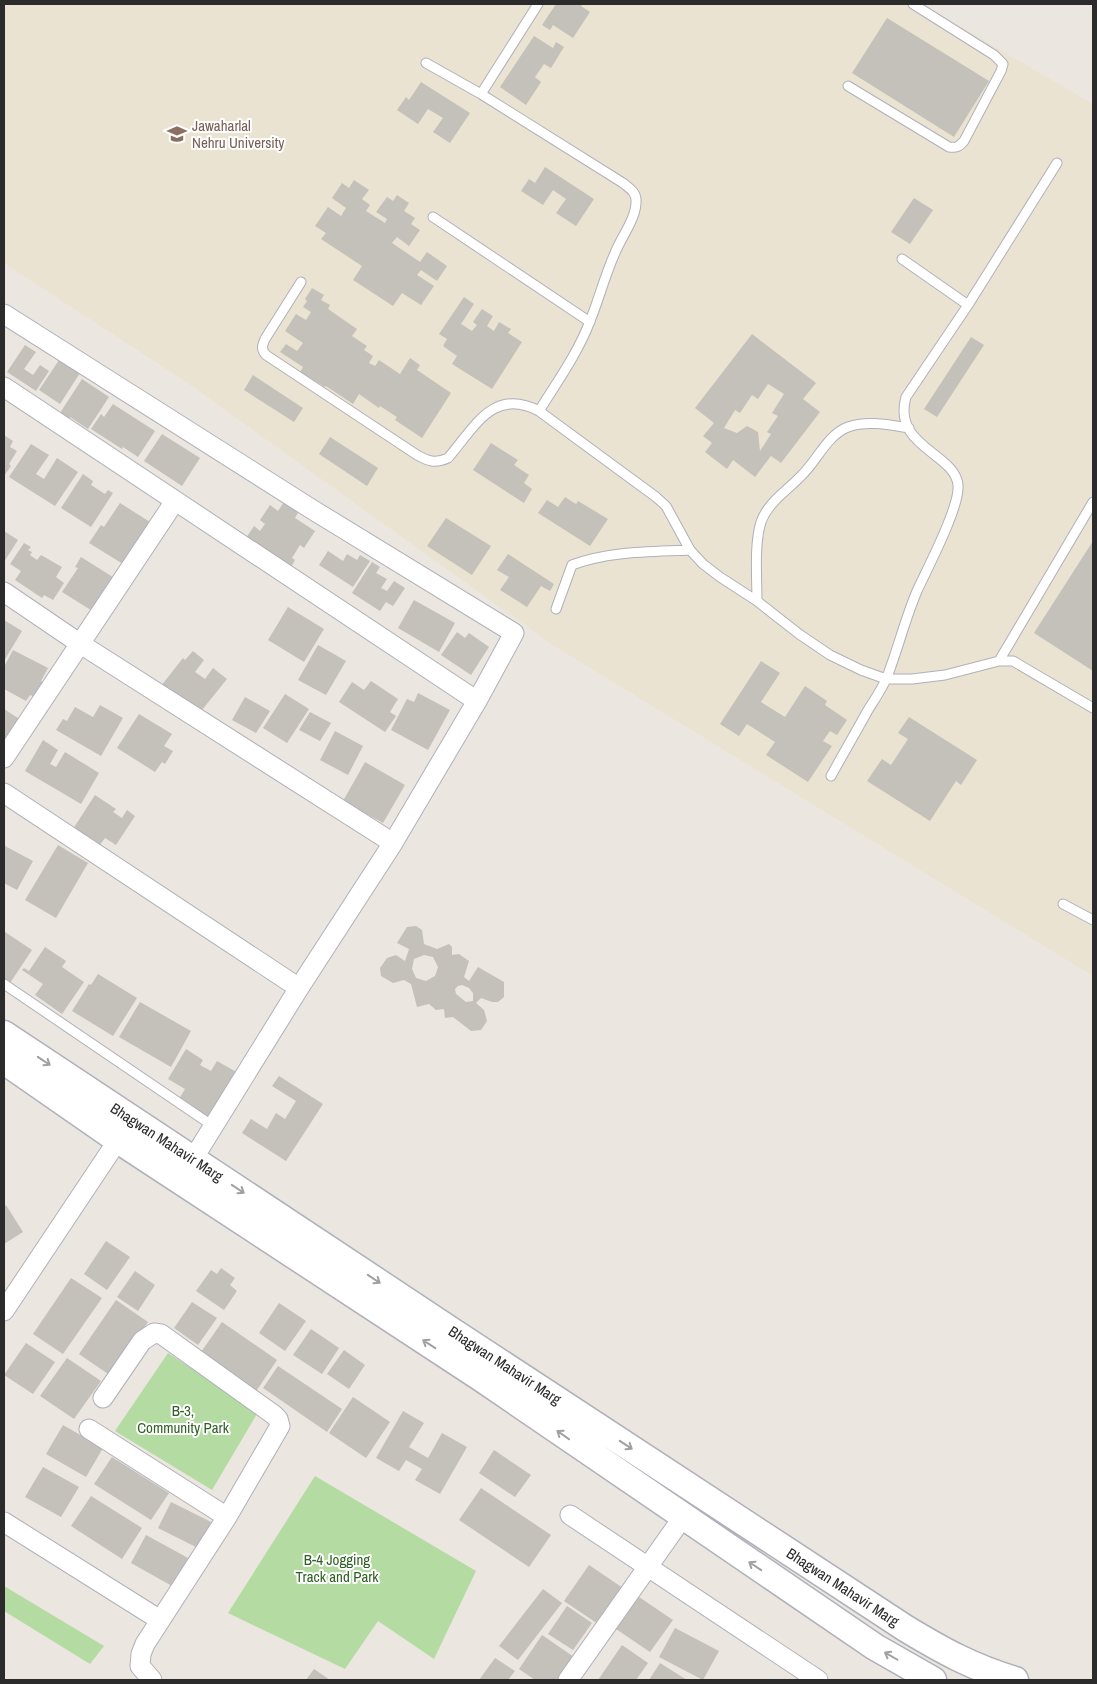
<svg xmlns="http://www.w3.org/2000/svg" width="1097" height="1684" font-family="'Archivo Narrow',sans-serif">
	<style>
		.education { fill: #ebe3d1 }
		.green { fill: #b3dba2 }
		.building { fill: #c4c0ba; fill-rule: evenodd }
		.lines { fill: none; stroke-linecap: round; stroke-linejoin: round }
		.lane-casing { stroke: #afb0ba; stroke-width: 11 }
		.street-casing { stroke: #afb0ba; stroke-width: 21 }
		.secondary-casing { stroke: #afb0ba; stroke-width: 29 }
		.lane { stroke: #fff; stroke-width: 9 }
		.street { stroke: #fff; stroke-width: 19 }
		.secondary { stroke: #fff; stroke-width: 26 }
		.oneway { stroke: #a0a0a0 }
		.labels { text-anchor: middle; dominant-baseline: central; stroke-width: 4; stroke-linejoin: round; paint-order: stroke }
		.education-label { font-size: 15px; fill: #785e54; stroke: #fff; text-anchor: start }
		.street-label { font-size: 15px; fill: #2b2b2b; stroke: #fff }
		.park-label { font-size: 15px; fill: #2e6023; stroke: #fff }
	</style>
	<rect width="100%" height="100%" fill="#ebe6df"/>
	<path class="education" d="M4 4H922L1093 104V976L551 644 189 384 4 263Z"/>
	<path class="green" d="M168 1353 258 1412 212 1490 115 1431Z
		M315 1476 476 1571 434 1659 378 1621 345 1669 228 1613Z
		M4 1586 104 1646 90 1664 4 1611Z"/>
	<path class="building" d="M556 4H583L581 6 590 12 573 38 553 25 550 30 542 25Z
		M887 18 989 81 954 137 852 73Z
		M534 36 553 48 556 42 564 47 551 68 544 64 535 77 541 82 526 105 500 87Z
		M421 82 470 113 450 143 433 132 443 118 428 109 418 124 397 110 406 97 409 100Z
		M545 167 594 199 576 226 556 213 566 199 553 190 543 205 521 191 529 179 535 183Z
		M354 180 369 190 362 199 370 205 366 211 385 223 387 219 376 212 387 197 393 201 397 195 409 203 404 211 415 218 411 224 420 230 409 246 397 237 392 243 420 262 427 252 447 266 437 281 421 270 417 275 434 286 421 305 402 293 393 306 353 280 362 266 321 239 326 233 315 226 328 207 341 216 346 208 332 198 342 183 349 188Z
		M914 198 933 210 910 244 891 232Z
		M312 288 324 295 321 300 330 305 328 309 357 329 352 336 367 346 364 350 373 356 369 363 375 366 379 360 400 374 410 358 420 365 417 370 451 393 422 438 395 420 397 417 380 406 379 408 359 394 353 404 326 386 325 387 300 372 303 367 280 352 286 344 297 351 303 343 285 331 296 314 306 320 311 312 303 307 307 301 305 299Z
		M464 297 474 304 461 324 472 331 477 325 473 322 482 309 493 316 487 326 494 331 499 322 511 329 508 333 522 342 492 389 452 364 457 356 443 346 447 339 439 334Z
		M752 334 816 383 803 399 820 412 781 463 771 456 755 477 733 460 727 469 705 452 712 443 703 436 714 423 695 408ZM768 384 784 394 772 413 778 416 767 432 771 434 760 451 758 432 747 426 737 433 724 428 735 410 740 413 752 395 758 399Z
		M971 337 984 345 937 417 924 409Z
		M25 345 36 352 24 369 33 375 40 365 49 371 36 391 7 372Z
		M59 360 80 373 60 404 39 390Z
		M253 375 303 408 294 422 244 390Z
		M82 379 109 397 88 429 70 417 69 419 60 413Z
		M113 404 155 431 138 457 123 447 122 449 91 429 101 414 104 417Z
		M162 434 200 458 182 486 144 461Z
		M4 435 13 441 10 447 17 451 9 464 11 466 4 476Z
		M330 437 378 468 367 486 319 454Z
		M491 443 518 460 514 465 529 475 524 483 532 489 524 503 473 470Z
		M31 444 49 455 36 474 44 479 57 458 78 472 55 506 9 477Z
		M83 474 93 481 91 485 105 494 108 490 113 493 91 527 61 508Z
		M565 497 576 504 578 501 608 519 590 546 538 513 547 500 558 507Z
		M284 502 299 511 295 518 315 531 304 548 300 545 292 558 295 560 291 567 246 538 254 526 260 531 265 524 260 520 270 505 278 511Z
		M120 503 150 522 123 564 89 543 101 525 104 527Z
		M446 518 491 546 472 575 427 546Z
		M4 531 18 540 4 562Z
		M1093 541V671L1034 633Z
		M24 543 31 547 28 550 32 552 30 555 37 560 41 555 62 567 56 577 64 583 53 600 44 595 42 598 15 580 21 571 10 564Z
		M328 551 343 561 347 554 357 560 360 555 370 561 353 587 319 565Z
		M508 554 554 584 550 591 541 586 527 607 500 590 509 577 497 570Z
		M81 557 116 579 94 612 62 592 78 568 75 567Z
		M372 562 380 567 376 573 387 579 381 588 387 591 394 581 405 588 393 606 386 602 380 611 352 593Z
		M414 600 455 623 439 652 398 628Z
		M288 607 324 629 304 662 268 640Z
		M4 620 22 631 4 661Z
		M457 632 465 638 469 633 489 647 471 675 441 655Z
		M318 645 346 661 326 695 298 680Z
		M13 650 48 668 41 681 47 685 39 699 30 695 26 701 4 689V667Z
		M193 651 204 660 195 672 205 679 213 668 227 679 198 715 161 686 183 658 185 660Z
		M761 661 780 673 761 702 785 717 805 686 827 701 825 705 847 720 837 735 830 731 823 741 832 746 808 782 766 755 775 742 747 724 739 736 720 724Z
		M371 681 398 699 390 712 396 716 385 732 339 702 352 682 364 690Z
		M418 693 450 710 428 750 391 730 407 699 414 702Z
		M285 694 309 709 287 743 263 728Z
		M245 697 270 711 256 733 232 720Z
		M100 705 123 718 101 756 56 730 63 719 67 721 75 707 93 717Z
		M4 709 24 722 4 752Z
		M310 712 331 723 320 741 299 730Z
		M139 714 172 734 164 746 173 751 165 764 162 762 155 772 117 748Z
		M909 717 977 760 961 785 956 781 930 821 867 781 882 759 891 765 908 739 898 733Z
		M335 731 363 746 348 775 320 760Z
		M43 740 58 750 50 764 56 767 65 752 99 773 81 804 25 771Z
		M365 762 405 785 383 823 343 801Z
		M95 795 116 809 113 812 122 818 127 810 135 816 116 845 105 838 99 846 73 829Z
		M58 845 88 863 56 918 25 900Z
		M5 846 33 861 17 890 4 883Z
		M416 926 422 930 424 944 437 949 449 944 452 947V955L459 954 469 961 464 977 469 981 478 967 504 982V997L498 1002H492L481 998 476 1003 484 1010 487 1021 481 1030 471 1031 453 1017 445 1018 444 1009 436 1010 429 1004 417 1007 411 984 404 980 393 983 381 976 380 968 387 958 396 955 405 961 409 949 397 943 407 927ZM424 955 433 957 438 967 435 976 426 981 416 978 412 969 414 959ZM462 985 469 988 473 993V1001L466 1002 456 994 455 989 458 986Z
		M5 932 32 950 10 983 4 979Z
		M45 947 66 961 62 967 84 982 62 1014 35 995 43 984 22 970 24 968 29 971Z
		M98 974 137 998 113 1036 72 1011 89 984 91 985Z
		M140 1002 191 1031 171 1067 119 1037Z
		M186 1049 203 1060 200 1065 211 1071 217 1061 240 1074 213 1119 179 1099 185 1089 168 1079Z
		M279 1076 323 1104 286 1161 242 1133 251 1119 267 1129 276 1113 285 1119 296 1101 272 1086Z
		M6 1205 23 1232 4 1244V1207Z
		M106 1241 130 1257 107 1290 84 1274Z
		M221 1268 235 1278 230 1285 237 1291 224 1310 196 1291 211 1270 217 1274Z
		M135 1271 155 1285 138 1311 117 1297Z
		M71 1278 102 1298 63 1354 33 1334Z
		M116 1300 148 1322 111 1376 79 1354Z
		M192 1302 217 1318 198 1345 174 1328Z
		M279 1303 306 1321 285 1351 259 1333Z
		M222 1322 277 1360 255 1393 199 1355Z
		M311 1329 339 1348 322 1374 293 1355Z
		M26 1343 55 1362 33 1394 4 1375Z
		M344 1350 365 1365 349 1389 327 1374Z
		M67 1358 101 1381 74 1419 40 1396Z
		M278 1366 342 1409 327 1432 263 1388Z
		M353 1397 390 1422 366 1458 329 1433Z
		M403 1411 424 1423 409 1447 428 1458 442 1433 467 1447 440 1494 415 1480 422 1469 406 1460 399 1471 376 1458Z
		M63 1425 103 1448 86 1477 46 1454Z
		M494 1450 531 1475 515 1497 479 1473Z
		M112 1457 169 1493 151 1520 94 1484Z
		M43 1467 79 1487 61 1517 25 1497Z
		M481 1488 551 1535 529 1567 459 1520Z
		M91 1496 142 1528 122 1559 71 1526Z
		M171 1502 211 1522 198 1548 158 1528Z
		M146 1535 188 1558 172 1586 131 1563Z
		M589 1565 623 1588 598 1624 564 1601Z
		M543 1589 562 1603 518 1660 499 1646Z
		M636 1595 673 1620 650 1652 613 1627Z
		M567 1606 592 1623 573 1650 548 1634Z
		M675 1628 719 1651 703 1680 659 1657Z
		M542 1635 574 1657 558 1680H535L519 1669Z
		M622 1645 648 1663 636 1680H598Z
		M495 1658 515 1671 508 1680H479Z
		M660 1663 687 1680H649Z
		M314 1669 330 1680H306Z"/>
	<g class="lines">
		<defs>
			<path id="lane" d="M426 63 481 94 623 183C629 188 636 192 636 200 637 218 621 237 615 253 605 275 599 299 590 321 578 353 557 382 539 411L656 497 666 506 690 550 703 564 720 577 757 601 799 634 830 655 861 670 886 679H912L945 675 999 661H1013L1093 708
				M848 86 949 147C956 148 959 147 964 141L1001 71 1003 64 994 55 913 4
				M481 94 538 4
				M433 217 590 322
				M902 259 968 305
				M301 282 265 339C262 346 261 349 266 355L417 455C428 461 435 464 448 458 475 427 493 387 539 411
				M757 601C757 578 754 544 761 522 768 502 788 490 801 476 817 461 827 435 848 427 867 420 890 425 909 428
				M556 609 572 565C609 551 650 552 690 550
				M999 661 1093 502
				M831 776C843 754 856 732 868 710 875 699 882 689 887 677 898 649 905 619 917 591 927 569 960 507 958 485 955 453 892 447 906 397L968 305 1057 163
				M1063 904 1093 920
				M4 984 213 1126"/>
			<path id="street" d="M4 314 313 510 514 633 477 701 393 843 299 988 193 1159 189 1169
				M4 387 477 701
				M4 592 79 643 393 843
				M4 758 175 501
				M4 793 299 988
				M4 1311 118 1140 124 1128
				M103 1398 142 1341 154 1333 161 1334 274 1415 278 1419 280 1426 227 1517 145 1644 141 1654 140 1666 152 1680
				M89 1429 227 1517
				M570 1515 818 1680
				M4 1522 160 1620
				M568 1680 683 1517"/>
			<path id="secondary" d="M4 1034 449 1329 905 1628C943 1651 972 1667 1015 1680
				M4 1061 118 1140 481 1378 875 1647 933 1680"/>
		</defs>
		<use href="#lane" class="lane-casing"/>
		<use href="#street" class="street-casing"/>
		<use href="#secondary" class="secondary-casing"/>
		<use href="#lane" class="lane"/>
		<use href="#street" class="street"/>
		<use href="#secondary" class="secondary"/>
	</g>
	<defs><path id="oneway-shaft" d="M-6 0H5M1.5-3L5.5 0L1.5 3" fill="none" stroke-width="1.6" stroke-linecap="round" stroke-linejoin="round" transform="scale(1.25)"/></defs>
	<g class="oneway">
		<use href="#oneway-shaft" transform="translate(44 1061) rotate(34)"/>
		<use href="#oneway-shaft" transform="translate(238 1189) rotate(34)"/>
		<use href="#oneway-shaft" transform="translate(374 1279) rotate(34)"/>
		<use href="#oneway-shaft" transform="translate(429 1344) rotate(-147)"/>
		<use href="#oneway-shaft" transform="translate(563 1435) rotate(-145)"/>
		<use href="#oneway-shaft" transform="translate(626 1445) rotate(33)"/>
		<use href="#oneway-shaft" transform="translate(755 1566) rotate(-146)"/>
		<use href="#oneway-shaft" transform="translate(891 1656) rotate(-150)"/>
	</g>
	<defs>
		<symbol id="university-bare" viewBox="-9 -9 18 18"><path d="M0-5L7-2L0 1L-7-2ZM-4 1L0 2.5L4 1V4Q0 6-4 4Z" fill="#8d6e63" stroke="#fff" stroke-width="2.5" paint-order="stroke"/></symbol>
	</defs>
	<g fill-rule="evenodd">
		<use href="#university-bare" x="163" y="120" width="28" height="28"/>
	</g>
	<g class="labels">
		<g class="education-label">
			<text x="192" y="125">Jawaharlal<tspan x="192" dy="17">Nehru University</tspan></text>
		</g>
		<g class="street-label">
			<text transform="translate(167 1142) rotate(33)">Bhagwan Mahavir Marg</text>
			<text transform="translate(505 1365) rotate(33)">Bhagwan Mahavir Marg</text>
			<text transform="translate(843 1587) rotate(33)">Bhagwan Mahavir Marg</text>
		</g>
		<g class="park-label">
			<text x="183" y="1410">B-3,<tspan x="183" dy="17">Community Park</tspan></text>
			<text x="337" y="1559">B-4 Jogging<tspan x="337" dy="17">Track and Park</tspan></text>
		</g>
	</g>
	<rect width="1097" height="1684" fill="none" stroke="#2b2b2b" stroke-width="10"/>
</svg>
